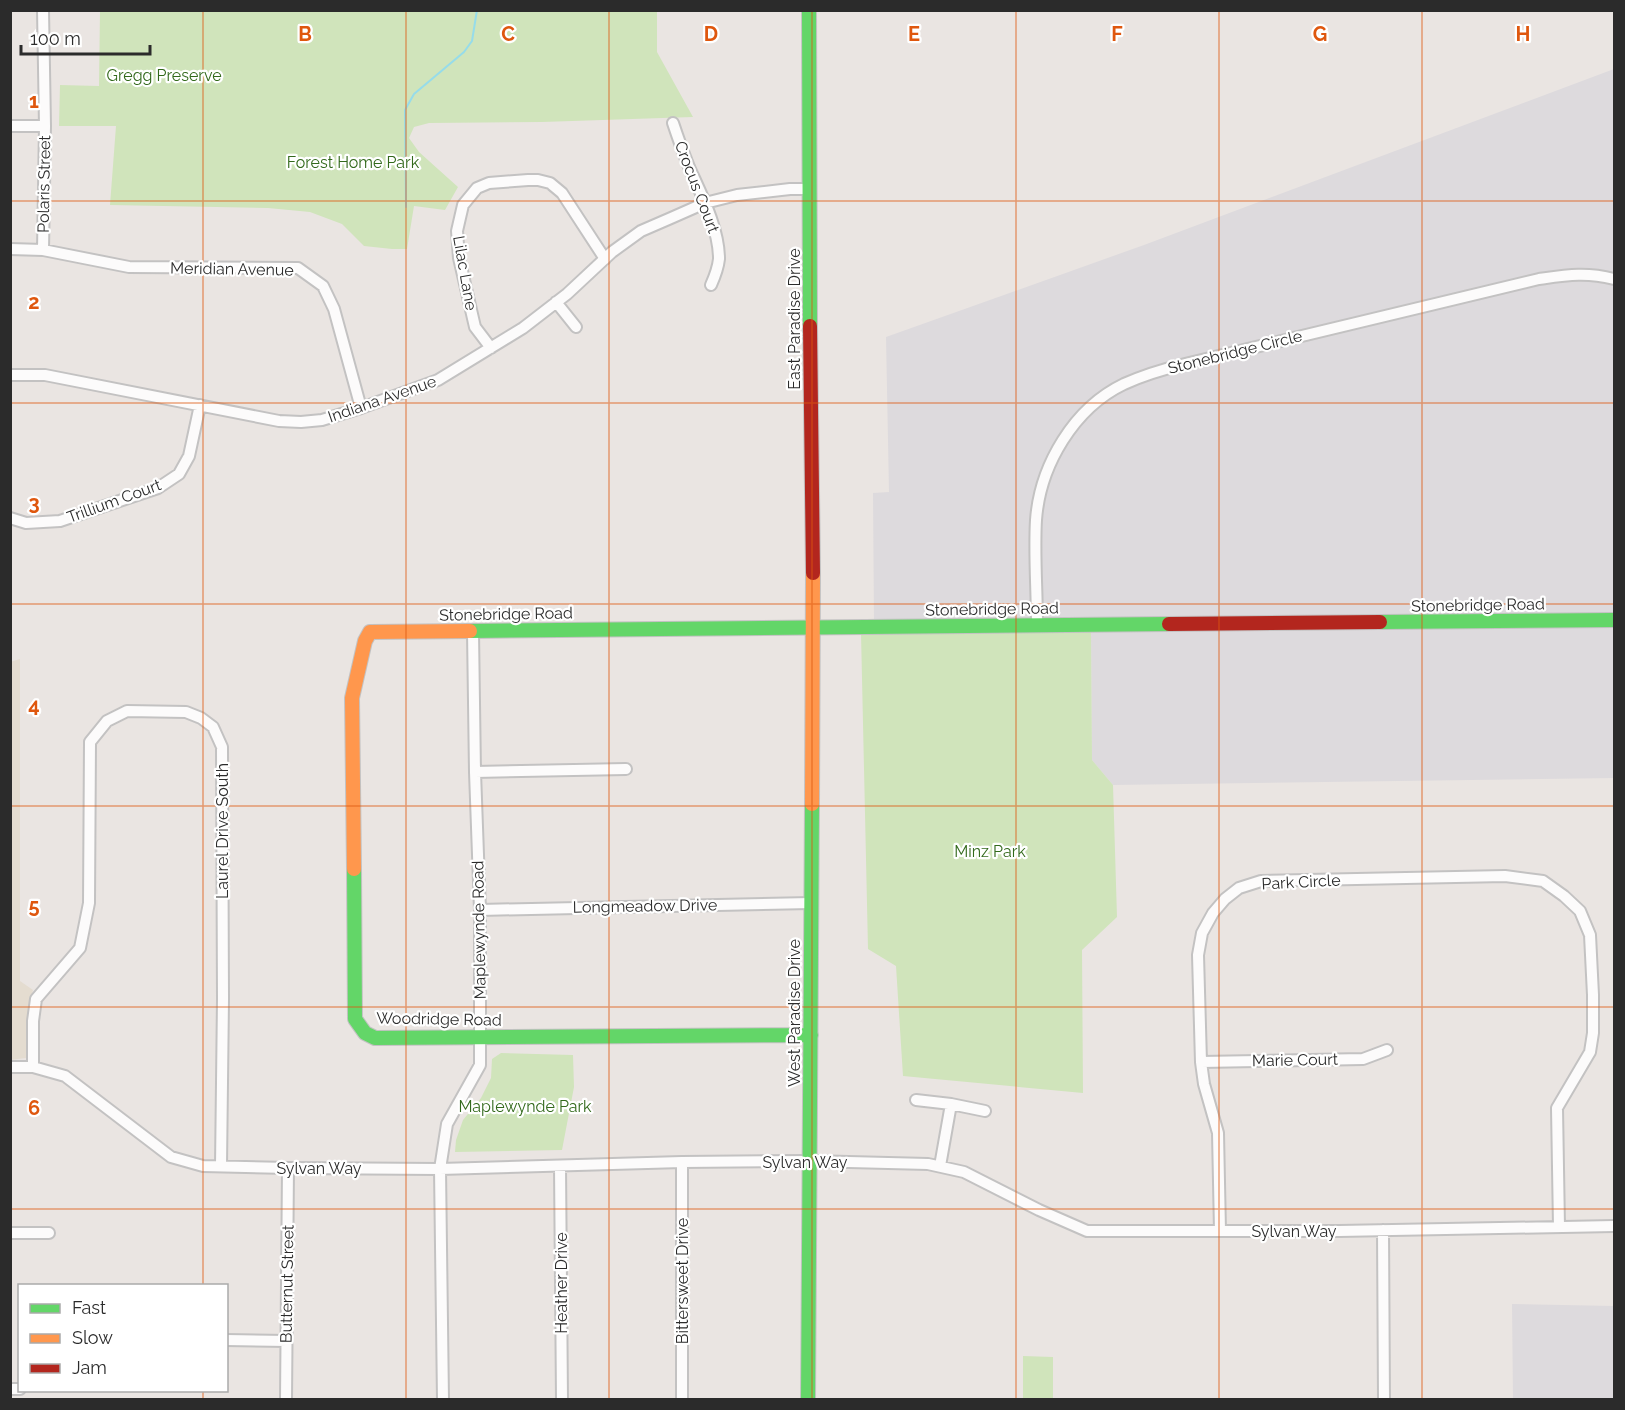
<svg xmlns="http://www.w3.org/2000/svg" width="1625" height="1410" font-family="Raleway,sans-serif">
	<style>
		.industrial { fill: #dddadd }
		.education { fill: #e4dcd0 }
		.green { fill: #d0e4bb }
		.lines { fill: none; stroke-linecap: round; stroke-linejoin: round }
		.stream { stroke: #96dcea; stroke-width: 2 }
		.street-casing { stroke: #c3c2c2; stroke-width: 14 }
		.fast-casing { stroke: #c3c2c2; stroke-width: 16 }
		.slow-casing { stroke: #c3c2c2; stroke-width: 16 }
		.jam-casing { stroke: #c3c2c2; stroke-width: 16 }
		.street { stroke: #fcfbfb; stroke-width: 10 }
		.fast { stroke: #63d668; stroke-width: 14 }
		.slow { stroke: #ff974d; stroke-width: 14 }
		.jam { stroke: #b3261e; stroke-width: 14 }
		.grid { fill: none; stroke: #df570e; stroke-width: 1.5; stroke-opacity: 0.55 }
		.labels { text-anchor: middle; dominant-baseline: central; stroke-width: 4.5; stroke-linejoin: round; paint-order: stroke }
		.park-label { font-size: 16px; fill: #32691b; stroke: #fff }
		.street-label { font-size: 16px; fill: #2b2b2b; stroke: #fff }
		.grid-label { font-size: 20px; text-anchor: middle; font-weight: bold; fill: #df570e; stroke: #fff; stroke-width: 4.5; stroke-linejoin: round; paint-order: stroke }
	</style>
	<rect width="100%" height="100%" fill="#eae5e2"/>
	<path class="industrial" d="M1614 69V778L1113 785 1092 760 1091 631 874 622 873 493 889 492 886 337 1144 245Z
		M1512 1304 1614 1306V1399H1513Z"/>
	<path class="education" d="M20 659V981L33 990 28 1012V1053L26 1058 10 1060V662Z"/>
	<path class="green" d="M100 11H657V52L693 117 542 122 429 123 414 127 409 138 419 152 458 187 445 210 414 206 407 249H392L364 246 342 224 310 212 268 208 110 205 116 126H59L60 85 99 86Z
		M1091 631 1092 760 1113 785 1117 917 1082 950 1083 1093 903 1076 896 966 868 949 861 633Z
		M501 1053 573 1055 574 1087 562 1150 455 1152 456 1140 463 1120 481 1098 491 1078 492 1059Z
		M1023 1356 1053 1357V1399H1023Z"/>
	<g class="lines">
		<path class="stream" d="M406 207 405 110 414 94 464 52 472 41 477 10"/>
		<defs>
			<path id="street" d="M673 123C678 138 683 152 689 167 701 194 719 228 719 259 718 268 715 276 711 285
				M10 126H45
				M10 249 43 250 129 267 298 268 323 286 334 309 361 408
				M43 250 45 126 43 10
				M556 302 576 327
				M491 348 475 327 459 258 457 231 463 205 477 188 489 183 528 180H538L550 183 562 193 605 259
				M10 375H45L279 421 301 422 322 420 361 408 438 380 523 328 567 294 612 252 641 231 671 218 705 203 737 195 790 189H809
				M10 518 26 523 60 521 158 488 179 474 189 456 200 405
				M1037 625C1037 590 1034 554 1036 520 1040 465 1074 408 1124 384 1144 375 1164 369 1185 364L1539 279C1568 275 1586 272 1614 279
				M475 772 626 769
				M480 910 811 903
				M1201 1062 1363 1059 1387 1050
				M10 1067H33L65 1076 171 1157 203 1166 288 1168 440 1169 682 1162 809 1161 928 1164 964 1172 1039 1210 1087 1231H1339L1614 1226
				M33 1067V1021L36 999 80 948 89 903 90 742 107 721 127 711 186 712 201 718 213 727 222 747 223 999 221 1166
				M916 1100 951 1104
				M560 1166 562 1400
				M940 1166 951 1104 985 1111
				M1383 1230 1384 1400
				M1220 1231 1218 1133 1204 1084 1201 1062 1198 955 1202 933 1213 913 1225 899 1239 888 1261 881 1505 876 1543 881 1564 896 1580 911 1590 935 1593 995V1033L1590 1052 1557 1108 1559 1227
				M10 1233H49
				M226 1340 287 1341
				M10 1389H20
				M286 1400 288 1168
				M443 1400 440 1169 447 1124 480 1065V910L475 772 473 632
				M682 1400V1162"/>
			<path id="fast" d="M809 10 810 326
				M1380 622 1614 620
				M470 631 1169 624
				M354 869 355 1019 365 1033 375 1038 811 1035
				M808 1400 812 804"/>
			<path id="slow" d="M812 804 813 573
				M354 869 352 698 365 641 370 632 470 631"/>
			<path id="jam" d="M810 326 813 573
				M1169 624 1380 622"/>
		</defs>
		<use href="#street" class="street-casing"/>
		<use href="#fast" class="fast-casing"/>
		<use href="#slow" class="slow-casing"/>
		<use href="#jam" class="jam-casing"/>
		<use href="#street" class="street"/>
		<use href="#fast" class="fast"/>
		<use href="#slow" class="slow"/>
		<use href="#jam" class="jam"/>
	</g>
	<path class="grid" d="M203 10V1286M406 10V1400M609 10V1400M812 10V1400M1016 10V1400M1219 10V1400M1422 10V1400M10 201H1614M10 403H1614M10 604H1614M10 806H1614M10 1007H1614M10 1209H1614M203 1390V1400"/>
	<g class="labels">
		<g class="park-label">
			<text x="164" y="75">Gregg Preserve</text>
			<text x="353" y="162">Forest Home Park</text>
			<text x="990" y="851">Minz Park</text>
			<text x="525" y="1106">Maplewynde Park</text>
		</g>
		<g class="street-label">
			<text transform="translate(44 184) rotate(-89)">Polaris Street</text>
			<text transform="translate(697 187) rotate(69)">Crocus Court</text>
			<text transform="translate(232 269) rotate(1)">Meridian Avenue</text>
			<text transform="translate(465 273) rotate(80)">Lilac Lane</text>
			<text transform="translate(794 319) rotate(-90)">East Paradise Drive</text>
			<text transform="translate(1235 352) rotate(-14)">Stonebridge Circle</text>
			<text transform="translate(382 399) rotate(-19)">Indiana Avenue</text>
			<text transform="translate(114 501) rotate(-20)">Trillium Court</text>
			<text transform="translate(1478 605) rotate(-1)">Stonebridge Road</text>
			<text transform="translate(992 609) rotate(-1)">Stonebridge Road</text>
			<text transform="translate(506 614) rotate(-1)">Stonebridge Road</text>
			<text transform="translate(222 831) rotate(-90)">Laurel Drive South</text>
			<text transform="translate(1301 882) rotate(-3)">Park Circle</text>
			<text transform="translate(645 906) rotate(-1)">Longmeadow Drive</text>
			<text transform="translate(479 930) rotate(-91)">Maplewynde Road</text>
			<text transform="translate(794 1013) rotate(-90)">West Paradise Drive</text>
			<text transform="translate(439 1019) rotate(1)">Woodridge Road</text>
			<text transform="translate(1295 1060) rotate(-1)">Marie Court</text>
			<text x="805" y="1162">Sylvan Way</text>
			<text x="319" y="1168">Sylvan Way</text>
			<text x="1294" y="1231">Sylvan Way</text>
			<text transform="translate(682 1281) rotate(-90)">Bittersweet Drive</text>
			<text transform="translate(561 1283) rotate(-90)">Heather Drive</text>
			<text transform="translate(287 1284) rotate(-89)">Butternut Street</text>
		</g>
	</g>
	<g class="grid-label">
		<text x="305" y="41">B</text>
		<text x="508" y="41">C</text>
		<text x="711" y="41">D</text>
		<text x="914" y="41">E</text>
		<text x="1117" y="41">F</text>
		<text x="1320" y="41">G</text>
		<text x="1523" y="41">H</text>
		<text x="34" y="108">1</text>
		<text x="34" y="309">2</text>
		<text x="34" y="510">3</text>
		<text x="34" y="712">4</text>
		<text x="34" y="913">5</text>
		<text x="34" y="1115">6</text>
	</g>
	<rect width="1625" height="1410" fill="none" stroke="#2b2b2b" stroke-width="24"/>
	<rect x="18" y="1284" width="210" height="108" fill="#ffffff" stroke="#aaaaaa" stroke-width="1.5"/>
	<rect x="30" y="1304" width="30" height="9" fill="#63d668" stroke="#aaaaaa" stroke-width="1.5"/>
	<text x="72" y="1314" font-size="18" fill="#2b2b2b">Fast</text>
	<rect x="30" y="1334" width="30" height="9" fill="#ff974d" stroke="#aaaaaa" stroke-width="1.5"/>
	<text x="72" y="1344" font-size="18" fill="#2b2b2b">Slow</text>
	<rect x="30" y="1364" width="30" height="9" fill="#b3261e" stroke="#aaaaaa" stroke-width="1.5"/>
	<text x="72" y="1374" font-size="18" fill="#2b2b2b">Jam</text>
	<path d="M21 45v9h129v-9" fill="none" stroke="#2b2b2b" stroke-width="3"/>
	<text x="30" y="45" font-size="18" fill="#2b2b2b" stroke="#ffffff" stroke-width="4.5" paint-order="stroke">100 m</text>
</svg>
